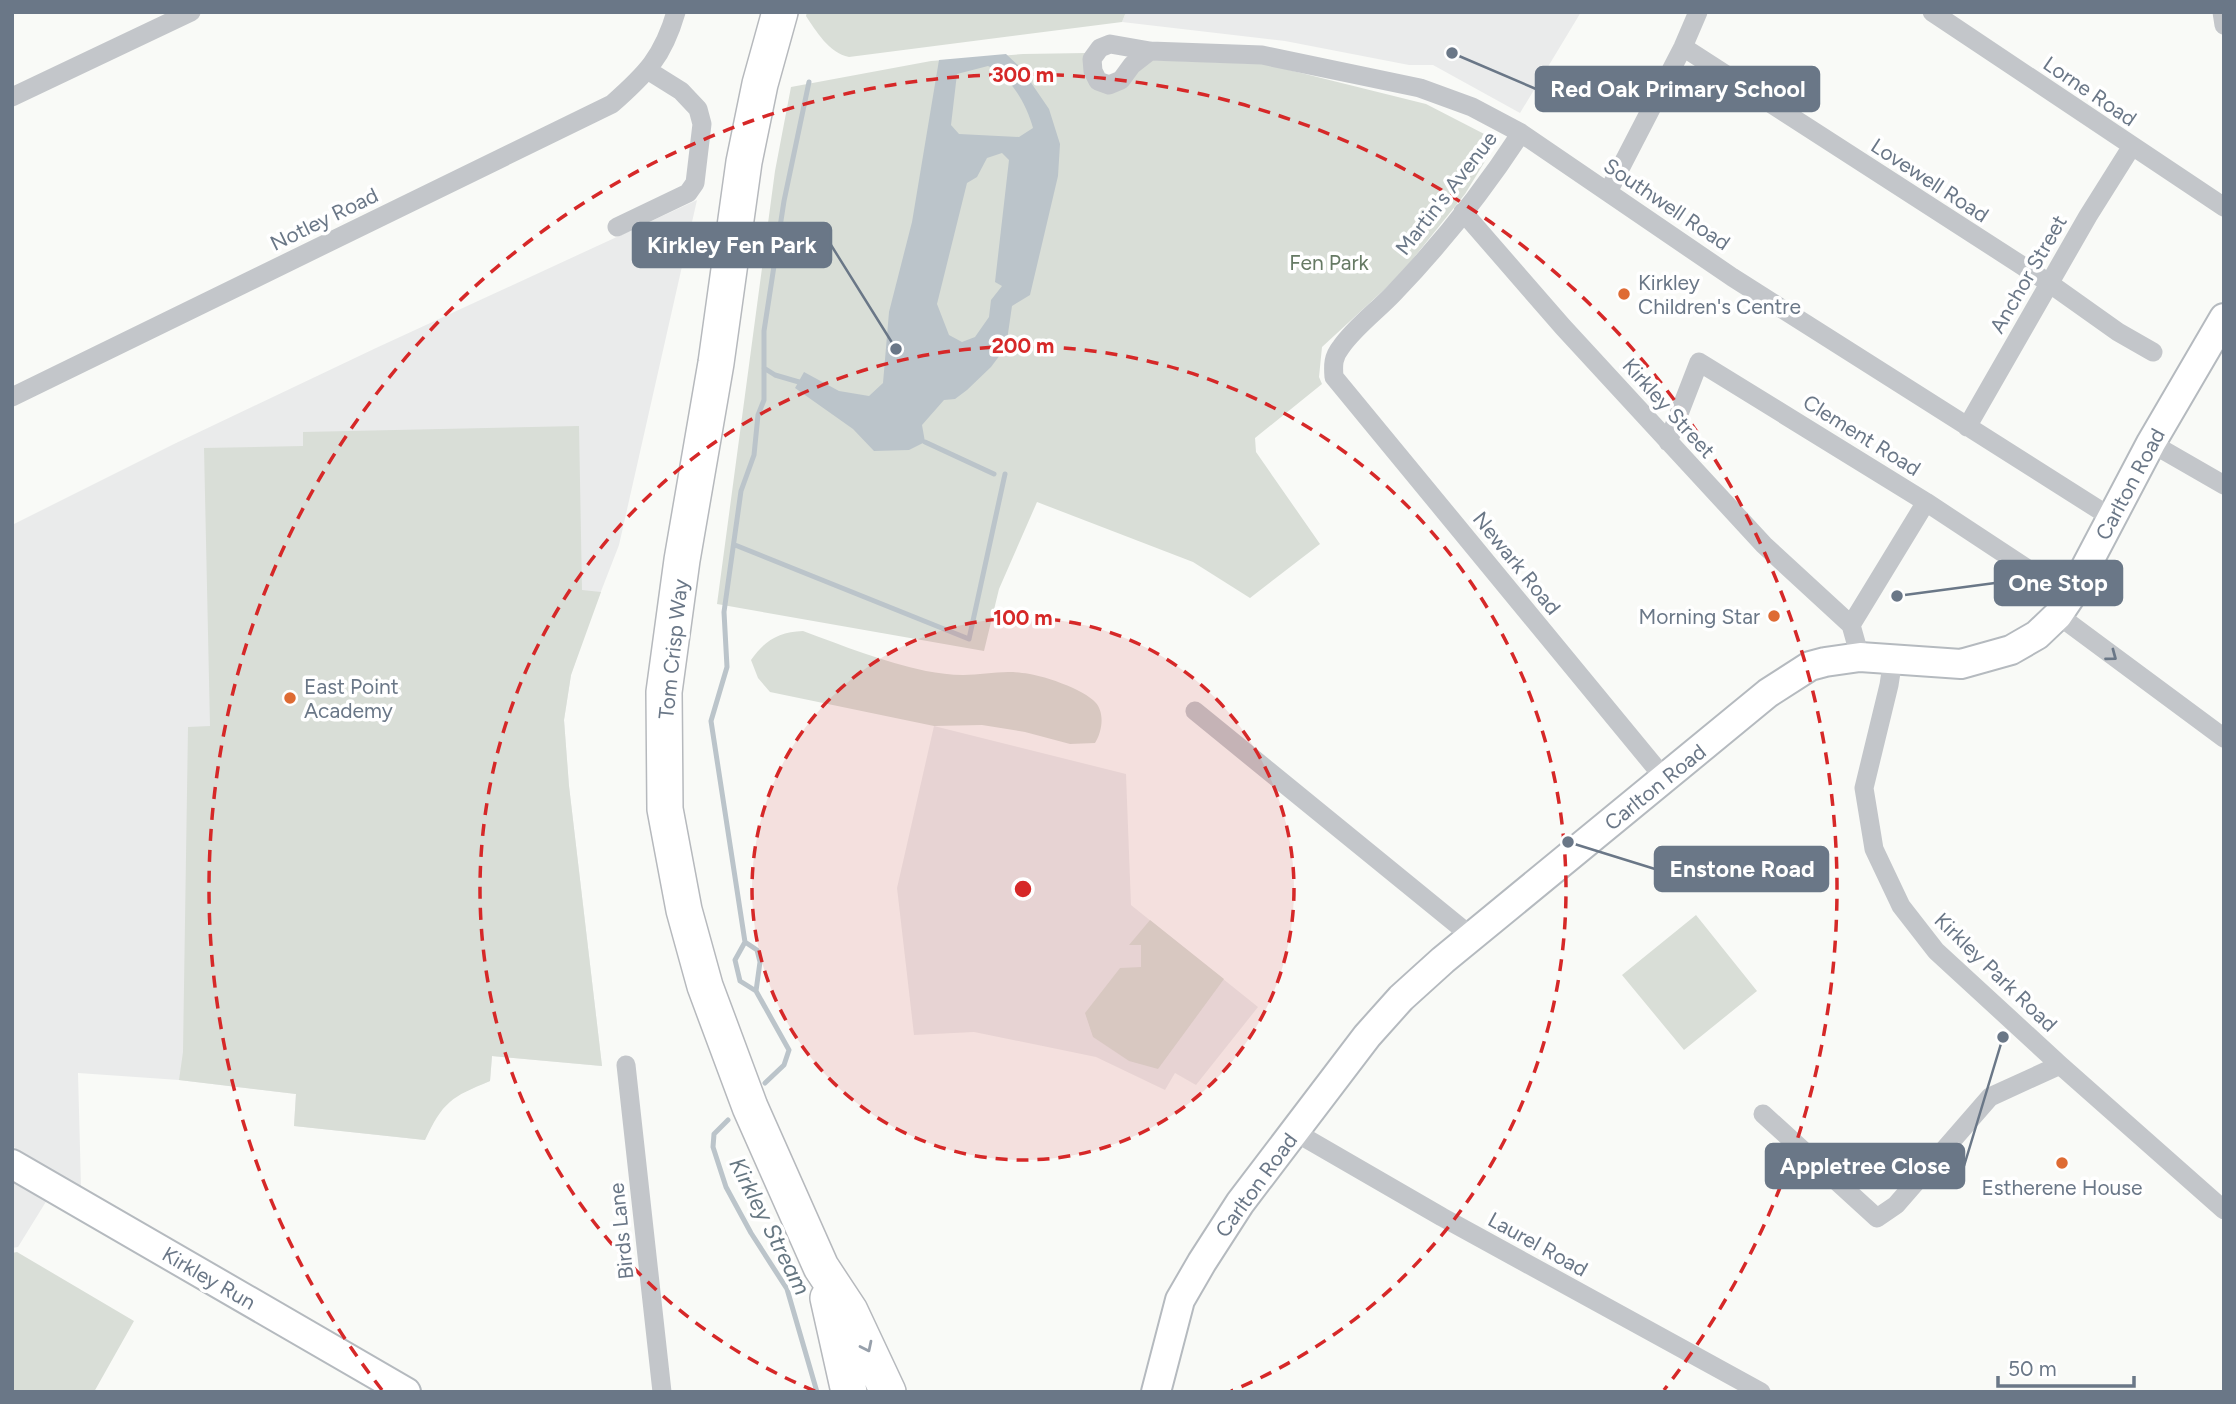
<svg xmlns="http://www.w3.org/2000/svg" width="2236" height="1404" font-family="Figtree,sans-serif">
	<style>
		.built { fill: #eaebeb }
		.green { fill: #d9ded7 }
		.water { fill: #bbc4ca; fill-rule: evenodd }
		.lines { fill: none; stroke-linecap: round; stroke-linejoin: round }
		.stream { stroke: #bbc4ca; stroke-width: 5 }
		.secondary-casing { stroke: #b5babf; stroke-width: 32 }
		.highway-casing { stroke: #b6b9bd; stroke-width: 38 }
		.street { stroke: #c3c6ca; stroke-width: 19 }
		.secondary { stroke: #fff; stroke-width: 28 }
		.highway { stroke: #fff; stroke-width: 35 }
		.oneway { stroke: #6a7787 }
		.oneway2 { stroke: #97a0ab }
		.ring { fill: none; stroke: #d62828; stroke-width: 3.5; stroke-dasharray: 12 9 }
		.poi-dot { fill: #de6b33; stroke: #fff; stroke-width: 2.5 }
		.labels { text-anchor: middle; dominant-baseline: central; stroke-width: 7; stroke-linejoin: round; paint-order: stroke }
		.street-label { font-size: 21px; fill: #6a7787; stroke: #fff }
		.park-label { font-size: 21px; fill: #667a64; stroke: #fff }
		.poi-label { font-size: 21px; fill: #6a7787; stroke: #fff; text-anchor: start }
		.water-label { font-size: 23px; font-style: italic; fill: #667782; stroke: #fff }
		.centre { fill: #d62828; stroke: #fff; stroke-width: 3.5 }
		.ring-label { font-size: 21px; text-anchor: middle; font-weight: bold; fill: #d62828; stroke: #fff; stroke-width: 7; stroke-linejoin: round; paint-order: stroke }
		.leader { fill: none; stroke: #6a7787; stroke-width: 2.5 }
		.callout-dot { fill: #6a7787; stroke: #fff; stroke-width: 2.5 }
		.callout { fill: #6a7787; stroke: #6a7787; stroke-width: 2.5 }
		.callout-label { font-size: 23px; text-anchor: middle; font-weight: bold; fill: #fff }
	</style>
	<rect width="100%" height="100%" fill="#f9faf7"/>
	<path class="built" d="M1126 12H1581L1520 113 1433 65H1409L1285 41 1122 22Z
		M697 200 619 545 586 630 571 675 564 720 569 786 602 1066 492 1056 490 1081 457 1095 438 1113 425 1140 294 1126 296 1094 179 1080 78 1073 81 1187 12 1146V525L174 444 376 348Z
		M934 726 1126 774 1131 905 1258 1007 1196 1085 1175 1073 1165 1090 1096 1057 974 1032 914 1035 897 888Z
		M12 1179 47 1200 18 1247 12 1248Z"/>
	<path class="green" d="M807 12H1126L1122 22 849 57C829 53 816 31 806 16Z
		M1086 53 1092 86 1149 60 1265 64 1426 104 1490 137V153L1465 194 1400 275 1322 347 1319 377 1322 384 1255 438 1256 452 1320 544 1250 598 1193 562 1037 502 999 589 984 651 717 604 775 171 791 87 931 61 1023 54Z
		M579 426 582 590 601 592 571 675 564 720 569 786 602 1066 492 1056 490 1081C451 1097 443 1102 425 1140L294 1126 296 1094 179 1080 183 1052 188 727 210 726 204 448 303 446V432Z
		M803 631C844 646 883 662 926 671 938 673 951 675 963 675 983 675 1002 670 1022 673 1040 674 1084 689 1096 703 1105 714 1102 732 1095 743L1070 744 1025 732 982 725 934 726 770 692 758 678 751 660C765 640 779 632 803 631Z
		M1696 915 1757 991 1684 1050 1622 975Z
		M1150 920 1224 979 1158 1069 1129 1061 1093 1037 1085 1013 1120 968 1141 967V945H1129Z
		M17 1252 134 1321 94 1392H12V1253Z"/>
	<path class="water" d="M1006 54 1021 68 1049 109 1060 144 1058 176 1030 295 1012 306 1006 347 991 367 967 390 955 399 944 400 922 425 925 442 909 450 874 451 853 429 795 388 804 372 839 391 869 396 883 383 889 312 912 222 939 60ZM988 66C1010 75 1027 105 1033 128L1019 137 959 134 951 125 957 74ZM1002 153 1009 160 995 282 1002 286 991 300 989 317 975 337 962 342 949 335 937 304 967 183 977 177 987 158Z"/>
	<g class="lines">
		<path class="stream" d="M764 368 775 375 799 382
			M925 442 994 474
			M735 545 969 639 1005 474
			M745 942 735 960 740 981 756 991
			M765 1083 784 1065 789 1050 756 991 760 962 757 950 745 942 711 721 727 667 724 612 741 491 754 455 758 415 764 400V331L784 201 809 82
			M728 1120 714 1134 713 1147 726 1187 751 1233 787 1289 817 1392"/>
		<defs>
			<path id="secondary" d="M12 1164 406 1392
				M1156 1392 1180 1300 1202 1262 1240 1203 1367 1036 1401 998 1443 960 1768 693 1810 666 1825 662 1860 657 1961 664 2011 650 2037 635 2058 615 2070 597 2151 443 2224 318"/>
			<path id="highway" d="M780 12 760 84 744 162 716 363 682 560 664 692 665 809 684 910 705 986 750 1107 821 1267 850 1311 888 1392
				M828 1298 849 1392"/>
		</defs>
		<use href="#secondary" class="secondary-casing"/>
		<use href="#highway" class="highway-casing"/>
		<path class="street" d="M1932 12 2224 207
			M2222 12 2224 25
			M1683 47 2049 283 2118 332 2153 352
			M1150 51 1132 65 1121 80 1109 85 1098 81 1093 71 1092 59 1100 48 1110 44 1150 51 1262 55 1420 88 1472 107 1521 133 1732 277 2112 518
			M12 97 191 12
			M1521 133C1484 190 1441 244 1394 293 1377 311 1355 327 1341 347 1333 357 1333 365 1334 377L1665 779
			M1608 192 1683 47 1698 12
			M1463 212 1563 327 1764 545 1851 625
			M617 227 688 193 695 183 702 124 698 109 681 91 649 71
			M12 397 612 104C646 74 663 57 676 12
			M1967 427 2088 216 2132 146
			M1668 442 1699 362 1926 502 2070 597
			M2151 443 2224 485
			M2058 615 2224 738
			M1860 657 1851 625 1926 502
			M1893 659 1889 685 1864 788 1874 849 1901 906 1936 951 2060 1065 2224 1210
			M1195 711 1471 936
			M626 1065 662 1392
			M1763 1114 1877 1218 1896 1205 1990 1097 2060 1065
			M1295 1132 1442 1217 1761 1392"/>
		<use href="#secondary" class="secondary"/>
		<use href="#highway" class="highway"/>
	</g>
	<defs><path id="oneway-chevron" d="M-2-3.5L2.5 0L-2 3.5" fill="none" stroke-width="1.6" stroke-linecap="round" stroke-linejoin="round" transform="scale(1.75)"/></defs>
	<use class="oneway" href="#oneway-chevron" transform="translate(2112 656) rotate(37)"/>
	<use class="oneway2" href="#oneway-chevron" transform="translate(867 1347) rotate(64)"/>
	<circle cx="1023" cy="889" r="271" fill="#d62828" fill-opacity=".12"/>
	<g class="ring">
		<circle cx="1023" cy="889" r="271"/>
		<path d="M815 1391A543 543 0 1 1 1231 1391"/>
		<path d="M382 1390A814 814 0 1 1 1664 1390"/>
	</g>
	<g class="poi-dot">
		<circle cx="1624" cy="294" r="7"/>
		<circle cx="1774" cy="616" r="7"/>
		<circle cx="290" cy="698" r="7"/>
		<circle cx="2062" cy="1163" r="7"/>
	</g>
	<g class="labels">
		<g class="street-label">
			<text transform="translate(2090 91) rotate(34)">Lorne Road</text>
			<text transform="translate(1930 180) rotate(33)">Lovewell Road</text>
			<text transform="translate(1446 193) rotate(-52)">Martin's Avenue</text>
			<text transform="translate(1667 204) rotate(34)">Southwell Road</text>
			<text transform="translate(324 219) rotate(-26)">Notley Road</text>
			<text transform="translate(2028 274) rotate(-60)">Anchor Street</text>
			<text transform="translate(1669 408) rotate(48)">Kirkley Street</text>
			<text transform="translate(1862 435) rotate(32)">Clement Road</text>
			<text transform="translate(2130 484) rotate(-62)">Carlton Road</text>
			<text transform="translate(1517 563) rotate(51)">Newark Road</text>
			<text transform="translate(673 649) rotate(-84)">Tom Crisp Way</text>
			<text transform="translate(1655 787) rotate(-39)">Carlton Road</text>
			<text transform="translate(1996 972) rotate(44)">Kirkley Park Road</text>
			<text transform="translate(1256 1185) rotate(-54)">Carlton Road</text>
			<text transform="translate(621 1231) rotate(-96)">Birds Lane</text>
			<text transform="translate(1538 1244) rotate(29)">Laurel Road</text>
			<text transform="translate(209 1278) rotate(30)">Kirkley Run</text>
		</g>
		<g class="park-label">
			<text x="1329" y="262">Fen Park</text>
		</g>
		<g class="poi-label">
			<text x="1638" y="282">Kirkley<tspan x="1638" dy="24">Children's Centre</tspan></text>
			<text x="1760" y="616" text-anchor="end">Morning Star</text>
			<text x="304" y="686">East Point<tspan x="304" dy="24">Academy</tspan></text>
			<text x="2062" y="1187" text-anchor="middle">Estherene House</text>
		</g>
		<g class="water-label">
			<text transform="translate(770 1226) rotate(63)">Kirkley Stream</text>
		</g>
	</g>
	<circle cx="1023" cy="889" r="10" class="centre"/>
	<g class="ring-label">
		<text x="1023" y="82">300 m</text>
		<text x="1023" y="353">200 m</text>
		<text x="1023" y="625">100 m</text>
	</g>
	<path class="leader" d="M1452 53L1536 89M896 349L831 245M1897 596L1995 583M1568 842L1655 869M2003 1037L1964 1166"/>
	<g class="callout-dot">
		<circle cx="1452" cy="53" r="7"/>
		<circle cx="896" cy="349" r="7"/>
		<circle cx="1897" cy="596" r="7"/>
		<circle cx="1568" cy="842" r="7"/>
		<circle cx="2003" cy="1037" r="7"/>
	</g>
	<g class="callout">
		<rect x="1536" y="67" width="283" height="44" rx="7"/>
		<rect x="633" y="223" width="198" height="44" rx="7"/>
		<rect x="1995" y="561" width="127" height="44" rx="7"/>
		<rect x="1655" y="847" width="173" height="44" rx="7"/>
		<rect x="1766" y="1144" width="198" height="44" rx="7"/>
	</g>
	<g class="callout-label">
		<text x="1678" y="97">Red Oak Primary School</text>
		<text x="732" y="253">Kirkley Fen Park</text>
		<text x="2058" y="591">One Stop</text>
		<text x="1742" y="877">Enstone Road</text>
		<text x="1865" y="1174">Appletree Close</text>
	</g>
	<rect width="2236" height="1404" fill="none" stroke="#6a7787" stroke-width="28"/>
	<path d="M1998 1376v10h136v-10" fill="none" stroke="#6a7787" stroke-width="3.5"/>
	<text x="2008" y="1376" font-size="21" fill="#6a7787" stroke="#ffffff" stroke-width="5" paint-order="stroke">50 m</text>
</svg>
